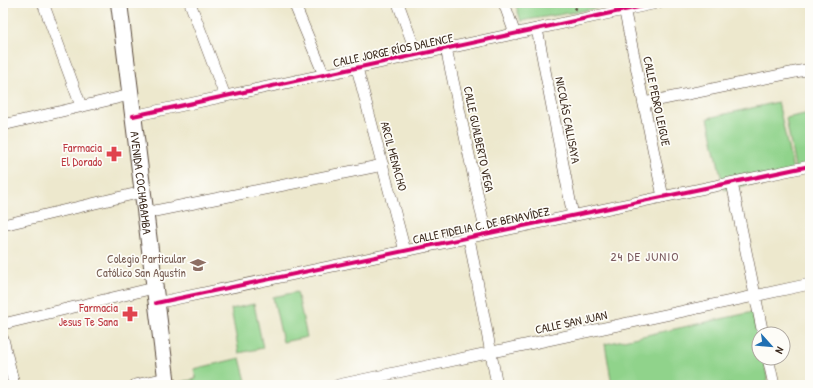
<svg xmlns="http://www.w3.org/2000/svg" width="813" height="388" font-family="'Patrick Hand',sans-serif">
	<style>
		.green { fill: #90d38b; stroke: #667e54 }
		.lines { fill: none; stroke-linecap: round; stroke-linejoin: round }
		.street-casing { stroke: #564638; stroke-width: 12 }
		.secondary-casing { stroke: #564638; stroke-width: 18 }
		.path { stroke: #564638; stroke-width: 2.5; stroke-dasharray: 3 3; stroke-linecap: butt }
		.street { stroke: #fff; stroke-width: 11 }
		.secondary { stroke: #fff; stroke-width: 16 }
		.cycleway-casing { stroke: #fdfcf7; stroke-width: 6 }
		.cycleway { stroke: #d6006c; stroke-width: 4 }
		.labels { text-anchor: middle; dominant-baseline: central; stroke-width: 3.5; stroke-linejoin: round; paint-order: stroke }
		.street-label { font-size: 12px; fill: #3b2a1e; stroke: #fdfcf7 }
		.health-label { font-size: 12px; fill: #be3a42; stroke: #fdfcf7; text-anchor: end }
		.education-label { font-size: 12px; fill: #785e54; stroke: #fdfcf7; text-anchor: end }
		.neighbourhood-label { font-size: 13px; letter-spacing: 1px; fill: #79595d; stroke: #fdfcf7 }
	</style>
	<rect width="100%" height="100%" fill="#fdfcf7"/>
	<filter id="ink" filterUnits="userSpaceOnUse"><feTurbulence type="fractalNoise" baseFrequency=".025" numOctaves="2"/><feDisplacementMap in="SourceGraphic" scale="8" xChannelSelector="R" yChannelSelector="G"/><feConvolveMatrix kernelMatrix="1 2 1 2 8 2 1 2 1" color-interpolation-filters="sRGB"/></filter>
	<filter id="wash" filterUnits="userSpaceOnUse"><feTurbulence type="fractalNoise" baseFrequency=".012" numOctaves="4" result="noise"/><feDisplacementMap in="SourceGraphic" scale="16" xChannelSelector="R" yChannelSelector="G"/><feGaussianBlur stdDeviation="0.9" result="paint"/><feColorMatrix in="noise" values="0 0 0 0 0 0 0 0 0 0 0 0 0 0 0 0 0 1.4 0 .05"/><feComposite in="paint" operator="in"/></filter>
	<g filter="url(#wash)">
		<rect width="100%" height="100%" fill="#ede8cd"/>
		<path class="green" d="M515 3H616L617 5 521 21Z
			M778 102 794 175 724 190 708 118Z
			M810 113V172L796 174 786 118Z
			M297 292 307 337 283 342 273 297Z
			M254 304 263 348 239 353 231 309Z
			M753 312 759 340V358H763L769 385H612L605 344Z
			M240 358 247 385H176V383L196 379 194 369Z"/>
	</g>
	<g filter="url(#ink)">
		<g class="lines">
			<defs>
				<path id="street" d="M43 3 81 106
					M190 3 225 96
					M294 3 324 75
					M398 3 417 55
					M504 3 515 34
					M623 3 663 197
					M537 29 573 216
					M446 48 486 234
					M357 68 405 251
					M644 103 810 69
					M133 116 657 3
					M3 125 130 95
					M732 183 763 334
					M145 213 383 165
					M3 225 142 192
					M469 238 497 385
					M156 303 810 166
					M3 324 154 288
					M3 339 14 385
					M768 358 774 385
					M135 385 166 378
					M338 385 810 284"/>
				<g id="secondary">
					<path id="s1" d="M119 3 167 385"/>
				</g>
			</defs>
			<use href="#street" class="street-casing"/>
			<use href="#secondary" class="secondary-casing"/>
			<path class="path" d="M575 10 578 3"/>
			<use href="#street" class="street"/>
			<use href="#secondary" class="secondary"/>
			<defs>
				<path id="cycleway" d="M133 116 657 3
					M156 303 810 166"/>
			</defs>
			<use href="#cycleway" class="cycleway-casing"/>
			<use href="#cycleway" class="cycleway"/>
		</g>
	</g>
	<defs>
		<symbol id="pharmacy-bare" viewBox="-9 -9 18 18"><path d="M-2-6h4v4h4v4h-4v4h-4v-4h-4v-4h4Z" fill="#e0444e" stroke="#fdfcf7" stroke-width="2.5" paint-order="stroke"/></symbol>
		<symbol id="school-bare" viewBox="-9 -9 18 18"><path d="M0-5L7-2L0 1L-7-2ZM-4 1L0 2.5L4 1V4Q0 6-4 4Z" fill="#8d6e63" stroke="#fdfcf7" stroke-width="2.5" paint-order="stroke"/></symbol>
	</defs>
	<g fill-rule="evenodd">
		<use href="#pharmacy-bare" x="103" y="143" width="22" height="22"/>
		<use href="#school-bare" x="187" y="254" width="22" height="22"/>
		<use href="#pharmacy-bare" x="119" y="303" width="22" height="22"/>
	</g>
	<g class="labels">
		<g class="street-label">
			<text transform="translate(393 50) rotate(-12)">CALLE JORGE RÍOS DALENCE</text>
			<text transform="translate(657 101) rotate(78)">CALLE PEDRO LEIGUE</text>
			<text transform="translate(568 120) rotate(79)">NICOLÁS CALLISAYA</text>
			<text transform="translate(479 139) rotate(78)">CALLE GUALBERTO VEGA</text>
			<text transform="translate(394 156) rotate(75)">ARCIL MENACHO</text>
			<text stroke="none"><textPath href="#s1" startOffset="181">AVENIDA COCHABAMBA</textPath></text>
			<text transform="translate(481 225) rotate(-12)">CALLE FIDELIA C. DE BENAVÍDEZ</text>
			<text transform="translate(571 322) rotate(-12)">CALLE SAN JUAN</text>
		</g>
		<g class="health-label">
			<text x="102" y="147">Farmacia<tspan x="102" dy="14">El Dorado</tspan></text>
			<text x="118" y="307">Farmacia<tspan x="118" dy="14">Jesus Te Sana</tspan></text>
		</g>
		<g class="education-label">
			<text x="186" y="258">Colegio Particular<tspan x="186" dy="14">Católico San Agustín</tspan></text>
		</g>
		<g class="neighbourhood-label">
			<text x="645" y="256">24 DE JUNIO</text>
		</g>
	</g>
	<rect width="813" height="388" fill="none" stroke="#fdfcf7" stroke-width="16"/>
	<g transform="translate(771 346) rotate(117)"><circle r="19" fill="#fdfcf7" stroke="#afa8a0"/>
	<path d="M0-3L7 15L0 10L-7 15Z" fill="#1f6fb2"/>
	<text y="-6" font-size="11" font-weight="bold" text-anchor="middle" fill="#3b2a1e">N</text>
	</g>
</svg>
